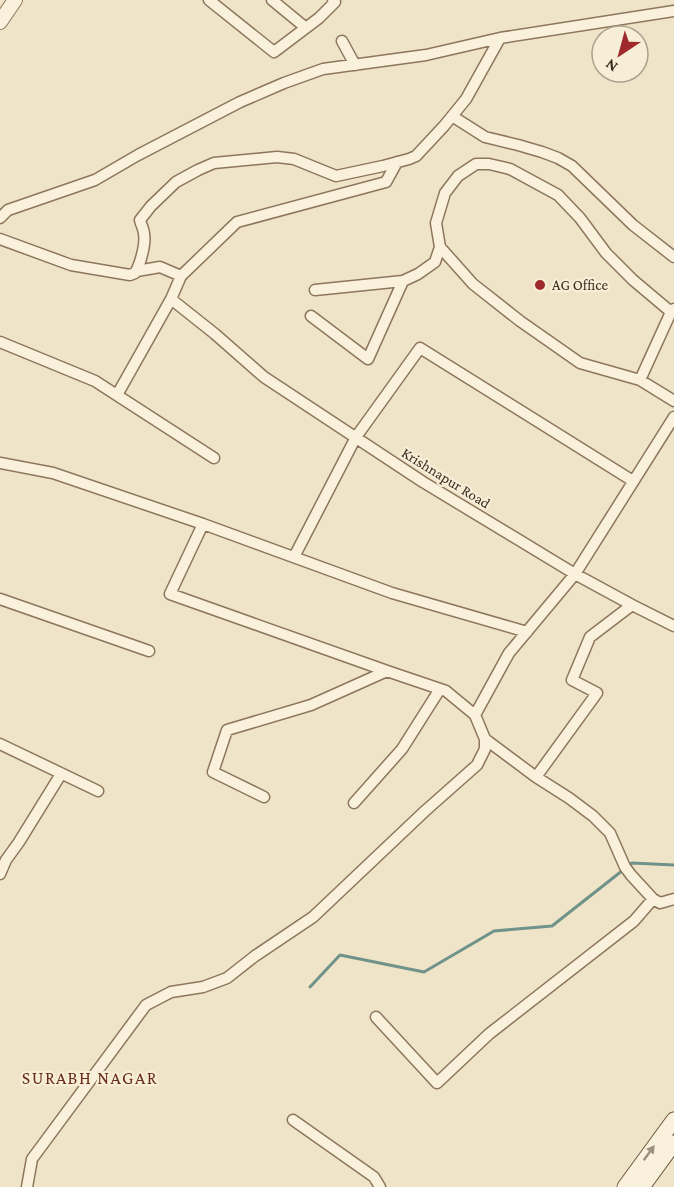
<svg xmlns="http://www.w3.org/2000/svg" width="674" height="1187" font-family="'Crimson Pro',serif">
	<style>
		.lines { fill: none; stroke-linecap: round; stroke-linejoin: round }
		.stream { stroke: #6f938a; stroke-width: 3 }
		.minor-casing { stroke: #8d765c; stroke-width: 13 }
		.tertiary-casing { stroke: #8d765c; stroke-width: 16 }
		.secondary-casing { stroke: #6f573f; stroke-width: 17 }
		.minor { stroke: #faf1dc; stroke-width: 10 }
		.tertiary { stroke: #faf1dc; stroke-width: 14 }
		.secondary { stroke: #faf1dc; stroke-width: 15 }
		.oneway { fill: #9c907e }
		.poi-dot { fill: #9e2a2b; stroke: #f7eed8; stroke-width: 2 }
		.labels { text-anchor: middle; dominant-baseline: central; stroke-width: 4.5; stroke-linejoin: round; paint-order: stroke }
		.poi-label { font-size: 15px; fill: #3d2e20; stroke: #f7eed8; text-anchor: start }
		.street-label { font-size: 15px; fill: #3d2e20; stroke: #f7eed8 }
		.quarter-label { font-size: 18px; letter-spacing: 1.5px; fill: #6b2e1e; stroke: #f7eed8 }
	</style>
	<rect width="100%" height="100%" fill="#f0e4c8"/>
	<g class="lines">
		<path class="stream" d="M310 987 340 955 424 972 494 931 552 926 632 863 674 865"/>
		<defs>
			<path id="minor" d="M209 0 274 52 319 18 335 2 333 0
				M272 0 306 28
				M342 41 355 65
				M452 116 485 137 518 145 542 152 558 158 572 166 633 225 674 257
				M0 218 8 210 95 180 138 155 240 102 284 83 323 69 426 55 500 38 674 11
				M0 239 71 265 130 275 135 273C140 265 146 244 144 234 144 229 141 225 140 220L151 206 176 182 198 170 214 163 277 157 294 159 336 176 383 166 409 159 416 156 444 126 466 99 500 38
				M440 247 473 284 520 321 580 363 640 380 674 401
				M137 271 160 267 181 276
				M315 290 403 281
				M171 299 215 334 264 377 423 482 575 574 632 605 674 626
				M311 316 368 359 403 281 418 274 435 262 440 247 436 223 445 193 458 176 476 164H489L510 169 558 195 580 218 606 253 633 280 671 312
				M0 342 95 381 214 458
				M640 380 671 312 674 309
				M117 395 171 299 181 276 237 222 386 182 397 162
				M0 463 53 473 203 524 392 593 527 632
				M203 524 170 594 387 671
				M294 557 356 437 420 348 633 481
				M0 599 149 651
				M475 715 509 653 575 574 674 417
				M485 739 536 777 569 798 593 816 610 833 625 867 631 875 653 899 660 903 674 899
				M0 744 98 791
				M536 777 597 693 572 680 590 637 632 605
				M354 803 402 749 440 689
				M0 874 6 860 19 842 61 774
				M376 1017 437 1083 489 1034 634 921 653 899
				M293 1120 374 1177 380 1187
				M27 1187 32 1159 146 1005 171 992 203 987 227 978 255 956 313 917 425 811 477 765 485 749V739L475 715 446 691 387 671 311 705 227 730 213 772 264 797"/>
			<path id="tertiary" d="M0 22 15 0"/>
			<path id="secondary" d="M625 1187 674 1120
				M642 1187 674 1143"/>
		</defs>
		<use href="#minor" class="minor-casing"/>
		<use href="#tertiary" class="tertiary-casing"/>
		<use href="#secondary" class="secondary-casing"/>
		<use href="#minor" class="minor"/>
		<use href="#tertiary" class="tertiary"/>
		<use href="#secondary" class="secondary"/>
	</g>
	<defs><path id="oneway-solid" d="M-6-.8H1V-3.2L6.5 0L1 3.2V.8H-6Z" transform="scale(1.5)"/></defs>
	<use class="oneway" href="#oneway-solid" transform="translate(649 1153) rotate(-54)"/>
	<circle class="poi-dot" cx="540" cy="285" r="6"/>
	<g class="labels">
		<g class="poi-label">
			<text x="552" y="285">AG Office</text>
		</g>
		<g class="street-label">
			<text transform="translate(446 478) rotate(32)">Krishnapur Road</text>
		</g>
		<g class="quarter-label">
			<text x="90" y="1078">SURABH NAGAR</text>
		</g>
	</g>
	<g transform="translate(620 54) rotate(216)"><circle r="28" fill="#f7eed8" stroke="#ada18e" stroke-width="1.5"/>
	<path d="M0-4.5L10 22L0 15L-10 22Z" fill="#9e2a2b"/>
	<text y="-9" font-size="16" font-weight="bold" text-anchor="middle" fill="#3d2e20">N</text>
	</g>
</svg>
